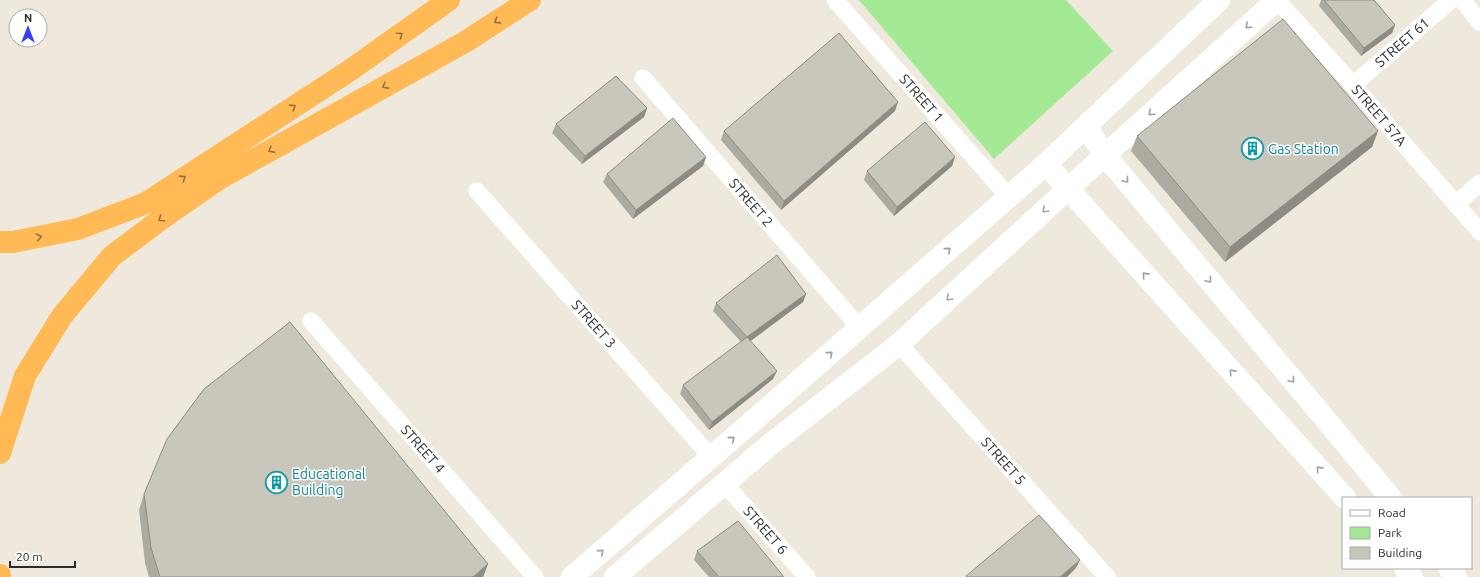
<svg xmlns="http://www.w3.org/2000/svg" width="1480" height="577" font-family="Ubuntu,sans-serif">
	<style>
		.green { fill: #a4e994 }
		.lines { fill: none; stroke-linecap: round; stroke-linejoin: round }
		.street { stroke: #fff; stroke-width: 17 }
		.secondary { stroke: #fff; stroke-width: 22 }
		.highway { stroke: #ffba56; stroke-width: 22 }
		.wall { fill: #adaba1 }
		.shaded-wall { fill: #8d8b83 }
		.building { fill: #c9c7bb; stroke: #8d8b83 }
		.oneway { stroke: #957240 }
		.oneway2 { stroke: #a0a0a0 }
		.labels { text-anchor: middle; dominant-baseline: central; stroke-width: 3; stroke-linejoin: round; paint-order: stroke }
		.street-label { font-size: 14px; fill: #2b2b2b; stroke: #fff }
		.culture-label { font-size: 14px; fill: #0d838f; stroke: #fff; text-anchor: start }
	</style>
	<rect width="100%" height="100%" fill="#eee9dc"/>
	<path class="green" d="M859 0H1066L1113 51 994 159Z"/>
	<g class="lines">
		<g class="street">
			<path id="s1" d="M835 0 1009 197"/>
			<path id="s2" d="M1277 0 1353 85 1480 232"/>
			<path d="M1462 0 1480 22"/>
			<path id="s3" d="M643 78 860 328"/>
			<path id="s4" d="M1353 85 1451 0"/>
			<path id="s5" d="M477 191 711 457"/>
			<path d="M1456 204 1480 183"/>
			<path id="s6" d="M311 321 535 577"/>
			<path id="s7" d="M899 344 1107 577"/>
			<path id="s8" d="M724 483 807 577"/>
		</g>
		<path class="secondary" d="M1086 127 1105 155 1391 498
			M1046 164 1345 498
			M1405 568 1412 577
			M1449 568 1456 577
			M572 577 753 421 1046 164 1219 0
			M615 577 772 443 899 344 1105 155 1277 0"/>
		<path class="highway" d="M0 242H13L78 229 146 203 349 71 449 0
			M0 453 25 376 62 316 112 256 160 220 219 179 465 42 530 0
			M0 575V577"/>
	</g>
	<path class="wall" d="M1321 0H1374L1395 25 1392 33 1361 56 1319 6Z
		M647 108 644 117 582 164 552 133 556 124Z
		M895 111 781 210 721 140 724 131Z
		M1378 131 1372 147 1225 262 1131 151 1137 136Z
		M706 157 703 166 633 219 603 182 607 174Z
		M955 157 952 166 894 216 864 180 867 171Z
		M806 294 803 302 750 341 773 379 709 430 680 394 683 385 741 342 713 311 716 303Z
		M144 494 488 564 483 577H149L145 563 139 510Z
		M697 551 784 577H709L694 560Z"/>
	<path class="shaded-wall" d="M1395 25 1392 33 1361 56 1364 48Z
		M898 102 895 111 781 210 784 201Z
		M647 108 644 117 582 164 585 156Z
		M1378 131 1372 147 1225 262 1230 247Z
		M706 157 703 166 633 219 636 210Z
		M955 157 952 166 894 216 897 207Z
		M806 294 803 302 744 346 747 337Z
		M777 371 773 379 709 430 712 422Z
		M1080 560 1076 568 1067 577H1060Z
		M488 564 483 577H473Z"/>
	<path class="building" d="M1324 0H1374L1395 25 1364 48Z
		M1283 19 1378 131 1230 247 1137 136Z
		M839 33 898 102 784 201 724 131Z
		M616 76 647 108 585 156 556 124Z
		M673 118 706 157 636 210 607 174Z
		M925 122 955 157 897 207 867 171Z
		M777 255 806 294 747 337 716 303Z
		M290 322 488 564 473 577H160L151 548 144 494 167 439 204 389Z
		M747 337 777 371 712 422 683 385Z
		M1039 515 1080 560 1060 577H967L966 576Z
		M738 521 784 577H719L697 551Z"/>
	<defs><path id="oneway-chevron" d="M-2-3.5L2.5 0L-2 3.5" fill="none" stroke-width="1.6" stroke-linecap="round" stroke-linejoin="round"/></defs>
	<g class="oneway">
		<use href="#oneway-chevron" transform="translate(497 21) rotate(147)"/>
		<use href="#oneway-chevron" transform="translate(400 35) rotate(-35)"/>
		<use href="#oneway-chevron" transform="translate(385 86) rotate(151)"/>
		<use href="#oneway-chevron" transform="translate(293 107) rotate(-33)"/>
		<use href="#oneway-chevron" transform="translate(271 150) rotate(151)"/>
		<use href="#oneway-chevron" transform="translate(183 178) rotate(-33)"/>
		<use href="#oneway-chevron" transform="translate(161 219) rotate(145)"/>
		<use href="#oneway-chevron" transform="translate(39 237) rotate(-11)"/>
	</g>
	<g class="oneway2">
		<use href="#oneway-chevron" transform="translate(1248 26) rotate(138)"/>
		<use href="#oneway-chevron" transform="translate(1151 113) rotate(138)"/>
		<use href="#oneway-chevron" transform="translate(1126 180) rotate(50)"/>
		<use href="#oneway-chevron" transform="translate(1045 210) rotate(137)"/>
		<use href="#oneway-chevron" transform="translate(948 250) rotate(-41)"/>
		<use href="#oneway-chevron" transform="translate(1145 275) rotate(-132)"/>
		<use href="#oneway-chevron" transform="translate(1209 280) rotate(50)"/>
		<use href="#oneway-chevron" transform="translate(949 298) rotate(137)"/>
		<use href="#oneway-chevron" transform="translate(830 354) rotate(-41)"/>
		<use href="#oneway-chevron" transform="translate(1232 372) rotate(-132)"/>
		<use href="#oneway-chevron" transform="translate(1292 380) rotate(50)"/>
		<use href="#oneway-chevron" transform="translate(732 439) rotate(-41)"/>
		<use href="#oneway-chevron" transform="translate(1319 469) rotate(-132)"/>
		<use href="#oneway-chevron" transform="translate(601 552) rotate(-41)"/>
	</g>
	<defs>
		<symbol id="building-ring" viewBox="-11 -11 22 22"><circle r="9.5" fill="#fff" stroke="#0f9aa8" stroke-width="1.5"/><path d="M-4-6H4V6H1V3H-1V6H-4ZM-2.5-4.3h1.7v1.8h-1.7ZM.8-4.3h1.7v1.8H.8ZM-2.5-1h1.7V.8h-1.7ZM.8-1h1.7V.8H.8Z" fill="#0f9aa8"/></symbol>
	</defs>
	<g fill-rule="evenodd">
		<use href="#building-ring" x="1240" y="136" width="25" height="25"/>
		<use href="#building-ring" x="264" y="470" width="25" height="25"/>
	</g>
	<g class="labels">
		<g class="street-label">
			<text stroke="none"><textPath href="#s4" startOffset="65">STREET 61</textPath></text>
			<text stroke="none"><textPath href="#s1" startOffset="131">STREET 1</textPath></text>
			<text stroke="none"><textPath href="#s2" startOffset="154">STREET 57A</textPath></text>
			<text stroke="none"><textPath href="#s3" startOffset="165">STREET 2</textPath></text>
			<text stroke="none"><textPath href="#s5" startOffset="177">STREET 3</textPath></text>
			<text stroke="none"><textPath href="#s6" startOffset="170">STREET 4</textPath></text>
			<text stroke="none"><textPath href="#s7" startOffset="157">STREET 5</textPath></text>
			<text stroke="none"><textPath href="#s8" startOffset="63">STREET 6</textPath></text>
		</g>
		<g class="culture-label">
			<text x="1268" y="149">Gas Station</text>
			<text x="292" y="474">Educational<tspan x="292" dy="16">Building</tspan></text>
		</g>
	</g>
	<rect x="1342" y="497" width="130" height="72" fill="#ffffff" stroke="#aaaaaa"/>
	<rect x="1350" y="510" width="20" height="6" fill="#ffffff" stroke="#aaaaaa"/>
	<text x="1378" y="517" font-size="12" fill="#2b2b2b">Road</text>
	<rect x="1350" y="527" width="20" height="12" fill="#a4e994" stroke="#aaaaaa"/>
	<text x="1378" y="537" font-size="12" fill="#2b2b2b">Park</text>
	<rect x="1350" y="547" width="20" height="12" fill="#c9c7bb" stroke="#aaaaaa"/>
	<text x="1378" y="557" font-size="12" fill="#2b2b2b">Building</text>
	<g transform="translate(28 28)"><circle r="19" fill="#ffffff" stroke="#aaaaaa"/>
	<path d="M0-3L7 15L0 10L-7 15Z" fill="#383eff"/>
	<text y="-6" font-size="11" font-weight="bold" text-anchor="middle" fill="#2b2b2b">N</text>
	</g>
	<path d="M10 561v6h65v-6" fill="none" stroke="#2b2b2b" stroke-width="2"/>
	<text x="16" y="561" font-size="12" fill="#2b2b2b" stroke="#ffffff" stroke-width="3" paint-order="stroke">20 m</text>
</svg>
